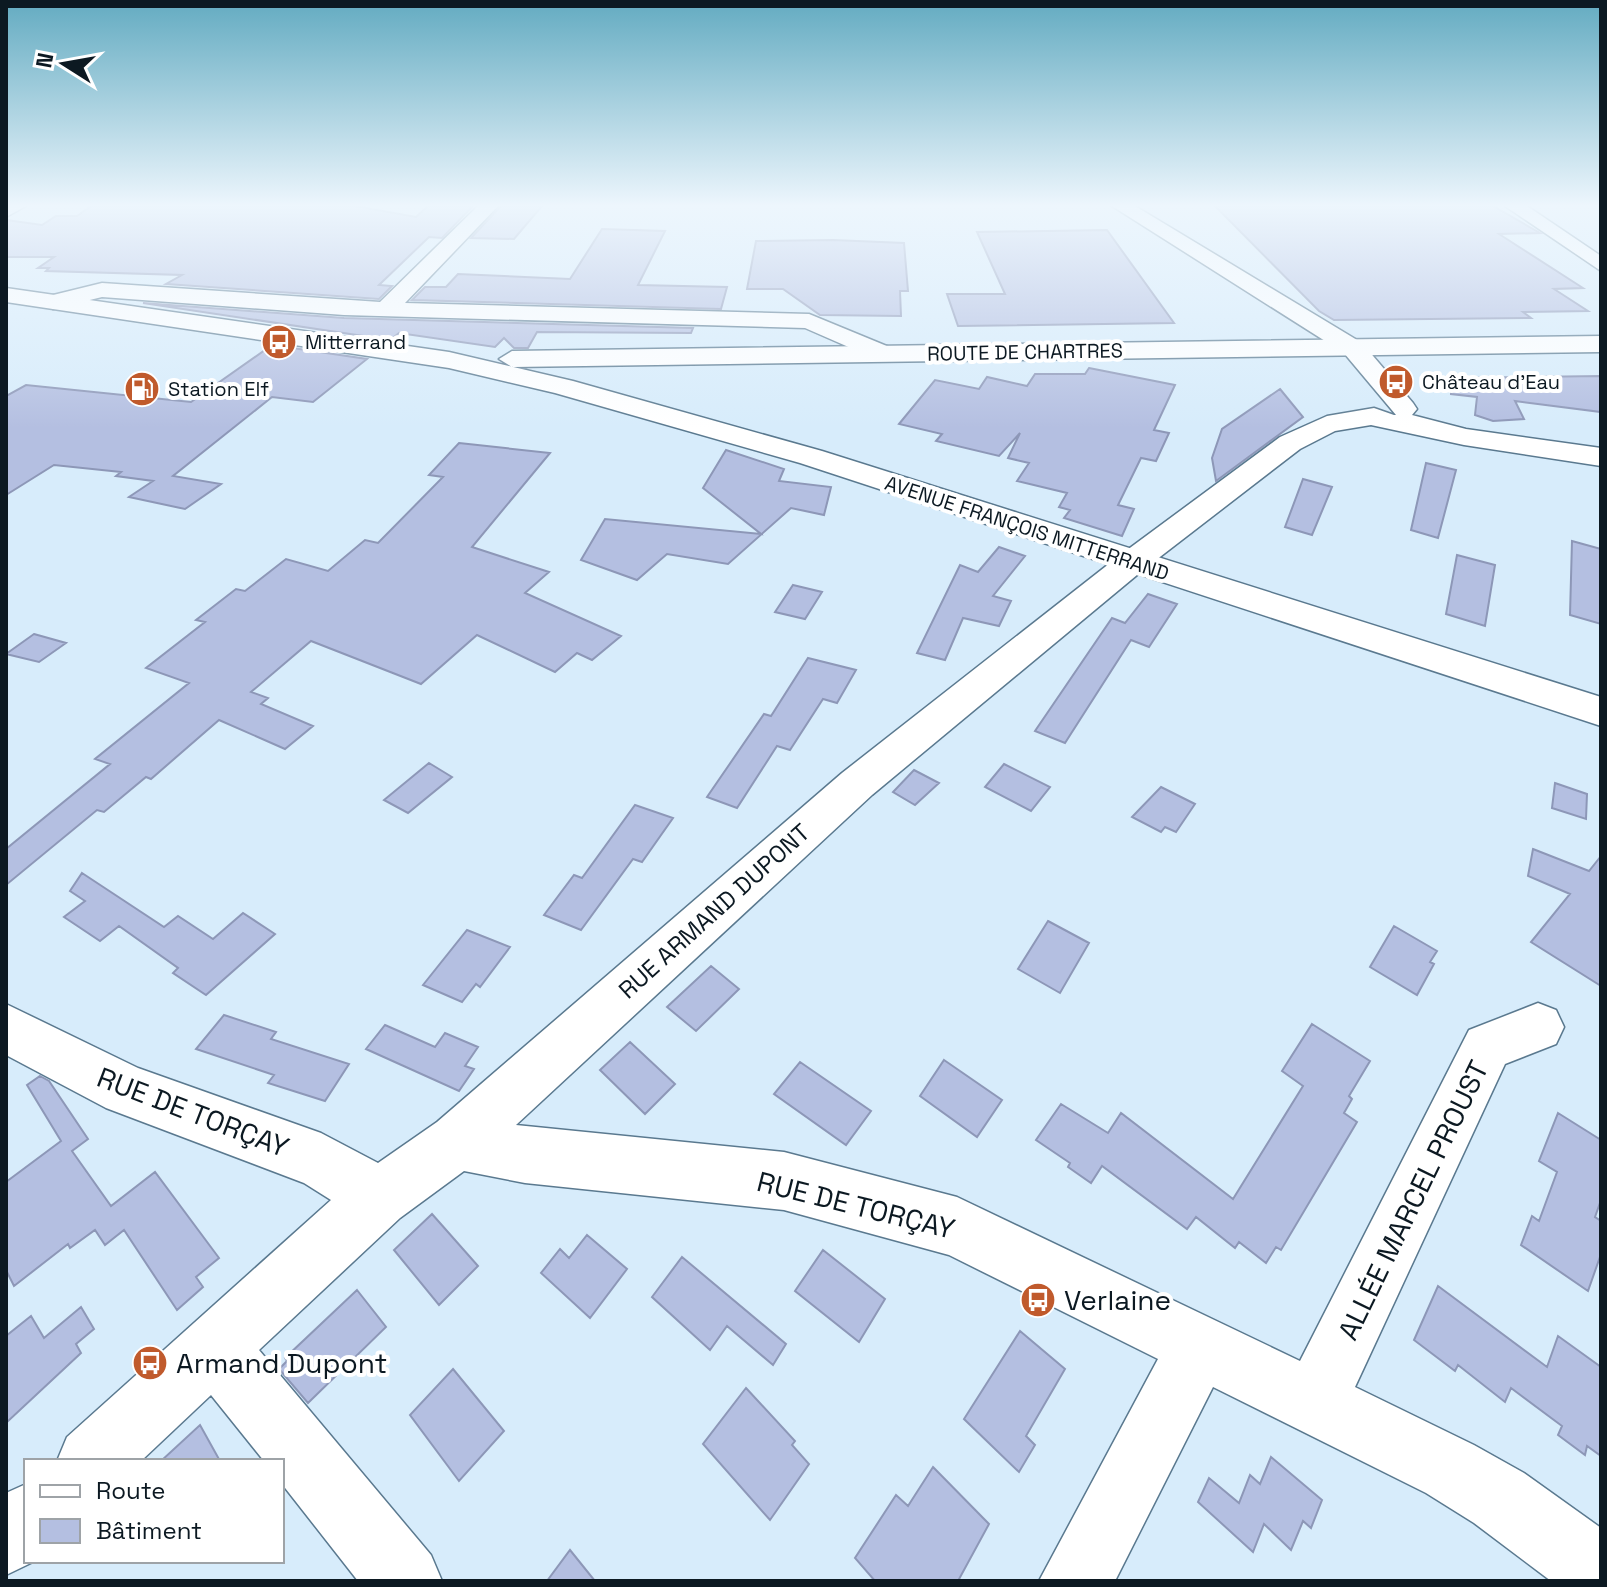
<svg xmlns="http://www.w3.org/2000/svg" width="1607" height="1587" font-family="'Space Grotesk',sans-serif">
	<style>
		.building { fill: #b4bfe1; stroke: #8d97b7; stroke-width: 2 }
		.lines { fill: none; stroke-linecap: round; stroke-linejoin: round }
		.minor-casing { stroke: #5a798f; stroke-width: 3 }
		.major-casing { stroke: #5a798f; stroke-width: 3 }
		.minor { fill: #fff; fill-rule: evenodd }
		.major { fill: #fff; fill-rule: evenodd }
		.labels { text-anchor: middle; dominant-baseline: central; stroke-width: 8; stroke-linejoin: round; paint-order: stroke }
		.far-poi-label { font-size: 20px; fill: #0c1922; stroke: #fff; text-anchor: start }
		.far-street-label { font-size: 20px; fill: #0c1922; stroke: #fff }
		.street-label { font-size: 24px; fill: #0c1922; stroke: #fff }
		.near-street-label { font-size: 28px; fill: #0c1922; stroke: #fff }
		.near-poi-label { font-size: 28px; fill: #0c1922; stroke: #fff; text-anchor: start }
	</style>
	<rect width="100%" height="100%" fill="#d7ecfb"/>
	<path class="building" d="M91 206H355L416 217 428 206H473L442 238 429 237 379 285 392 286 379 299 166 284 182 275 46 271 49 268H38L54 257H6V220L42 225 56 216H77Z
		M501 206H542L514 239 471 238Z
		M1215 206H1493L1540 233 1499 234 1583 288 1554 289 1588 311 1523 312 1531 318 1334 320 1319 311Z
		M602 229 665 231 638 285 727 287 721 309 412 300 425 287H446L458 274 570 279Z
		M1107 230 1174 323 958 326 947 294H1005L977 232Z
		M833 240 904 243 908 291H900L901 316 820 315 783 289H747L756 241Z
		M143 303 344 318 693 328 691 333 537 332 528 348H514L504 338 495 347 399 333 390 340Z
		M272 345 367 359 313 402 272 397 173 476 221 484 185 509 129 497 153 481 116 476 121 472 54 465 6 495V396L26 385 191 402Z
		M1089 368 1175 385 1154 430 1169 433 1156 461 1141 458 1118 505 1134 509 1122 536 1064 518 1070 510 1059 507 1067 493 1017 481 1029 463 1008 458 1020 433 999 456 936 441 942 434 899 424 935 380 979 389 987 377 1027 386 1035 374H1085Z
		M1601 376V412L1515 401 1524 419 1493 421 1475 415 1477 397 1451 394 1452 378Z
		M1280 389 1303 417 1216 481 1212 458 1222 429Z
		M459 443 550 453 472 547 549 572 525 593 621 636 592 660 577 653 555 672 477 635 421 684 311 641 251 692 268 698 261 704 313 726 285 749 219 720 151 779 146 777 104 812 97 810 6 885V849L110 764 95 759 189 683 146 668 205 622 196 620 236 589 245 591 286 559 328 571 365 540 378 543 443 477 429 475Z
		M726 450 784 469 779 481 831 487 824 515 791 508 728 564 667 554 637 580 581 560 605 519 761 534 703 488Z
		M1426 463 1456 470 1438 538 1411 530Z
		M1303 479 1332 487 1312 535 1285 527Z
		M1572 541 1601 549V624L1570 615Z
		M999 547 1025 556 993 596 1011 601 999 626 963 618 945 660 917 653 960 565 978 572Z
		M1457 555 1495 565 1485 626 1446 614Z
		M793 585 822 592 805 619 775 612Z
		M1148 594 1177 604 1149 647 1131 640 1065 743 1035 731 1112 618 1125 623Z
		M34 634 66 643 39 662 6 654Z
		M808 658 856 670 837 703 823 699 790 750 777 746 737 808 707 797 764 714 771 716Z
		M429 763 452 777 408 813 384 800Z
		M1004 764 1050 787 1031 811 985 787Z
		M914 770 939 783 915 805 893 792Z
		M1555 783 1587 794 1586 819 1552 808Z
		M1161 787 1195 804 1176 832 1165 827 1161 832 1132 817Z
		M635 805 673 818 642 862 633 859 581 930 544 915 574 875 582 878Z
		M1533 849 1589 871 1601 856V986L1531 942 1570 894 1528 876Z
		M82 873 164 927 178 916 213 939 243 913 275 934 206 995 173 973 178 968 119 926 100 941 64 917 85 901 70 891Z
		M1048 921 1089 943 1060 993 1018 969Z
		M1394 926 1437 951 1430 962 1434 964 1417 995 1370 967Z
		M467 930 510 947 480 987 476 984 462 1002 423 985Z
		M711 966 739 989 696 1031 667 1007Z
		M224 1015 276 1032 271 1039 349 1064 325 1101 268 1083 274 1075 196 1049Z
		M1312 1024 1370 1061 1349 1096 1352 1099 1344 1113 1357 1122 1281 1250 1276 1247 1266 1263 1239 1242 1235 1248 1196 1217 1187 1229 1102 1166 1091 1183 1068 1167 1070 1163 1036 1140 1061 1104 1108 1133 1121 1113 1233 1199 1303 1086 1282 1071Z
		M385 1025 435 1047 445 1033 478 1047 465 1066 474 1069 459 1091 366 1049Z
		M630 1042 675 1084 645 1114 600 1070Z
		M944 1060 1002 1100 977 1137 920 1096Z
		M800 1062 871 1111 846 1145 774 1094Z
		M40 1076 49 1081 88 1139 72 1151 111 1206 155 1172 219 1258 196 1277 203 1287 177 1310 124 1230 105 1245 95 1230 70 1248 68 1244 14 1286 6 1270V1182L61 1141 27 1085Z
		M1558 1113 1601 1140V1200L1595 1217 1601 1221V1254L1588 1291 1521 1245 1532 1216 1539 1221 1557 1172 1539 1161Z
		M432 1214 478 1266 439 1305 394 1250Z
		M587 1235 627 1269 590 1318 541 1273 560 1249 569 1258Z
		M823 1250 885 1299 859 1342 795 1291Z
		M682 1257 786 1344 773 1365 727 1326 710 1350 652 1297Z
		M1438 1286 1547 1367 1558 1336 1601 1367V1456L1587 1446 1585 1455 1558 1435 1562 1426 1511 1388 1505 1402 1458 1365 1455 1371 1414 1340Z
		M357 1290 386 1327 308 1403 279 1369 287 1361 285 1358Z
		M81 1307 94 1329 76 1344 81 1353 6 1423V1336L31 1316 44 1338Z
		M1020 1331 1065 1369 1026 1436 1035 1445 1019 1472 964 1419Z
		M453 1369 504 1431 459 1481 410 1415Z
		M746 1388 795 1441 792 1445 809 1464 770 1520 703 1444Z
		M200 1425 220 1461H161Z
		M1271 1457 1322 1500 1311 1528 1303 1521 1291 1550 1264 1524 1253 1552 1198 1502 1209 1478 1239 1503 1250 1475 1260 1484Z
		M933 1467 989 1524 958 1581H875L855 1558 896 1495 908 1506Z
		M570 1550 595 1581H547Z"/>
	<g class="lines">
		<defs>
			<path id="minor" d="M6 206H26L6 217Z
				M478 206H498L405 303 809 314 894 349 897 354 894 359H876L805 328 344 315 102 297 53 309 42 302 45 297 102 283 380 302Z
				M1112 206H1135L1362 343 1413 403 1417 409 1412 415 1466 429 1601 448V466L1464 445 1371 425 1335 431 1300 449 1143 570 872 795 516 1125 784 1152 957 1197 1300 1361 1469 1030 1538 1003 1556 1010 1564 1027 1556 1044 1505 1064 1355 1387 1474 1445 1524 1473 1601 1528V1581H1551L1474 1523 1426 1493 1213 1387 1115 1581H1039L1158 1359 949 1255 784 1210 525 1183 464 1171 400 1218 259 1350 431 1555 442 1581H358L282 1484V1461H264L211 1395 141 1461H57L67 1437 331 1200 304 1183 106 1108 6 1055V1004L138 1068 321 1133 378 1163 437 1122 842 773 1119 556 1280 437 1327 416 1374 408 1394 415H1396L1344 353Z
				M1505 206H1527L1601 256V271Z
				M26 1484V1561H35L6 1575V1493Z"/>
			<path id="major" d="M6 288 449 352 573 381 822 451 1601 697V726L800 463 555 393 449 368 6 302Z
				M1601 336V352L512 367 499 359 512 351Z"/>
		</defs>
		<use href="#minor" class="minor-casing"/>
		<use href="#major" class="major-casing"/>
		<use href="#minor" class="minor"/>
		<use href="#major" class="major"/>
	</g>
	<linearGradient id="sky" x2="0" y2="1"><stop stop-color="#63abc1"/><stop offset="0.48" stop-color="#edf6fd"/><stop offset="1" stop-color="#edf6fd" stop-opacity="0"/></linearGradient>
	<rect width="1607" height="428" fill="url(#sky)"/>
	<defs>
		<symbol id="bus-disc" viewBox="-11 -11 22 22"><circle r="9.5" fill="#c05a2c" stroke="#fff"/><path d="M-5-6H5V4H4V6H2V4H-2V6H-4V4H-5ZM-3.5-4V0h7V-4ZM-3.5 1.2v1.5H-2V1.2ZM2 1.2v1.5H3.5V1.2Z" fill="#fff"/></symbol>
		<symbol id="fuel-disc" viewBox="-11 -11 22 22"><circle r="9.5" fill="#c05a2c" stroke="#fff"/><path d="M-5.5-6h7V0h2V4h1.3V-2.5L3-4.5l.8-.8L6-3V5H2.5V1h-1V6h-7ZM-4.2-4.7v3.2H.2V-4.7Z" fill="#fff"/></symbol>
	</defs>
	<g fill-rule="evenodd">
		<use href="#bus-disc" x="259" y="322" width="40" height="40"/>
		<use href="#bus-disc" x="1376" y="362" width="40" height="40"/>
		<use href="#fuel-disc" x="122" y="369" width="40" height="40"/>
		<use href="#bus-disc" x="1018" y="1280" width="40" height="40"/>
		<use href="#bus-disc" x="130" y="1343" width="40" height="40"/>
	</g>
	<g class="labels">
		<g class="far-poi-label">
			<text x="305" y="342">Mitterrand</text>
			<text x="1422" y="382">Château d'Eau</text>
			<text x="168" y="389">Station Elf</text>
		</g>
		<g class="far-street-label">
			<text transform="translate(1025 352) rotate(-1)">ROUTE DE CHARTRES</text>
			<text transform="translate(1027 528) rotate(18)">AVENUE FRANÇOIS MITTERRAND</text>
		</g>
		<g class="street-label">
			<text transform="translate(714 911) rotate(-42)">RUE ARMAND DUPONT</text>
		</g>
		<g class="near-street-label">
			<text transform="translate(193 1112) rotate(21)">RUE DE TORÇAY</text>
			<text transform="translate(1413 1200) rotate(-64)">ALLÉE MARCEL PROUST</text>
			<text transform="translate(856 1205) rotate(14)">RUE DE TORÇAY</text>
		</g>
		<g class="near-poi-label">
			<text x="1064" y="1300">Verlaine</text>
			<text x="176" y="1363">Armand Dupont</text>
		</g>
	</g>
	<rect width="1607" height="1587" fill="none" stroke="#0c1922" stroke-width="16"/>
	<rect x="24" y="1459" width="260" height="104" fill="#ffffff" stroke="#9ea3a7" stroke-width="2"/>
	<rect x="40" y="1485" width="40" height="12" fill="#ffffff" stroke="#9ea3a7" stroke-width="2"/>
	<text x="96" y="1499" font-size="24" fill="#0c1922">Route</text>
	<rect x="40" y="1519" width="40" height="24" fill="#b4bfe1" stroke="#9ea3a7" stroke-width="2"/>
	<text x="96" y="1539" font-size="24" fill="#0c1922">Bâtiment</text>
	<g transform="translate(64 64) rotate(281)" stroke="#ffffff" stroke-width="6" paint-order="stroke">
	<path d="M0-6L14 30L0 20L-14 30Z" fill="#0c1922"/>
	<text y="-12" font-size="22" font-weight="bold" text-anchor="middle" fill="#0c1922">N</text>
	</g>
</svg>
